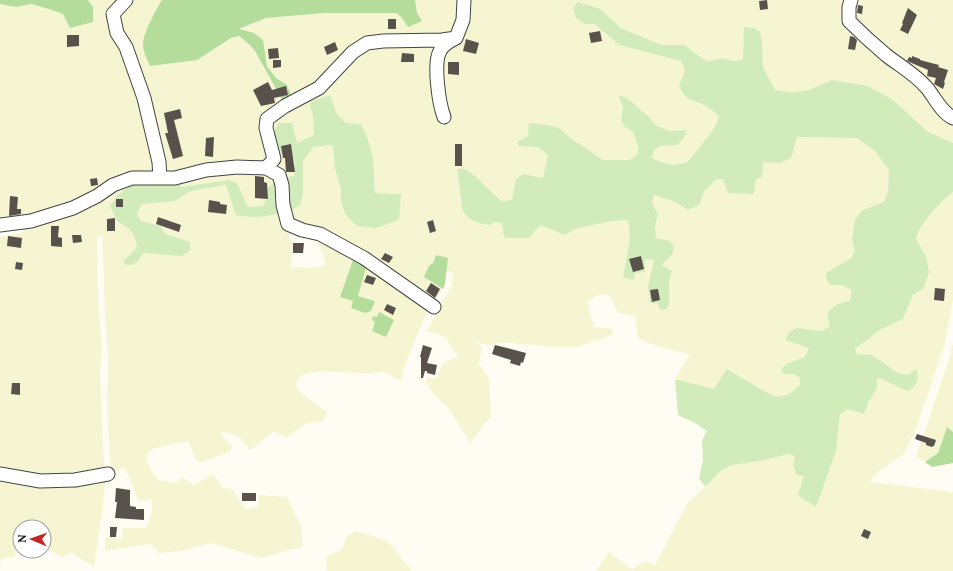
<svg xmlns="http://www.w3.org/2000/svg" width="953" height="571" font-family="Lora,serif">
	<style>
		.farmland { fill: #f6f5d2; fill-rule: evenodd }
		.green { fill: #d1ebbb }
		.forest { fill: #b4dc9a }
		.building { fill: #59524c }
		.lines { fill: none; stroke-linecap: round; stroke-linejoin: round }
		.minor-casing { stroke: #434343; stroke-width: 15 }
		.minor { stroke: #fff; stroke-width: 13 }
	</style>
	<rect width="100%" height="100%" fill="#fffdf3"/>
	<path class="farmland" d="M88 0H162L149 26 197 60 231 38 239 36 250 45 255 51 275 89 286 107 287 85 276 78 267 66 263 40 239 30 266 18 325 13 379 12 397 13 402 18 417 13 415 0H953V143L928 132 892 99 868 86 832 80 809 90 792 92 775 90 763 67 762 43 754 28 744 27 743 59 737 62 723 59H716L708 62 702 57 684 45H661L621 28 600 9 585 24H593L619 45 681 61 685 70 679 86 691 101 707 106 719 116 718 124 709 137 699 148 694 155 681 164H671L652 159 654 150 660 146 677 145 686 130 670 131 657 126 648 116 627 98 618 96 623 107 621 120 625 127 633 132 638 147V154L630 160H603L572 139 559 128 529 123 528 136 518 141V146L537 147 548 155 543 178 523 174 516 179 512 200 501 201 475 176 466 169H457L460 201 463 213 470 219 484 224 491 225 493 222 503 223 502 230 506 238H529L540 225 565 235 574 229 611 221 628 220 630 238 623 277 635 273 645 259 655 260 652 272 650 303H658L669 282 672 271 660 265 672 255 670 241 656 238 655 226 658 214 652 203 654 195 676 202 689 210 699 205 704 192 715 180 756 178 762 177 763 162 780 163 797 137 857 138 875 151 889 170 888 192 884 202 862 211 852 240 855 249 851 258 826 273 831 285H842L853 290 850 300 836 305 827 313 830 326 822 331 797 328 789 332 786 340 809 348 805 357 786 364 793 374 799 377 800 383 795 391 781 397 773 396 728 369 714 389 675 379 689 355 648 343 638 338 635 316 618 313 610 295H597L587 302 594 327 608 328 613 330 612 335 578 347H555L512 343H500L489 345 481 344 474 340 482 347 479 364 489 379 491 415 470 443 448 407 436 397 426 383 427 377 436 379 443 363 458 356 445 337 427 331 447 294 452 283 453 272 447 271 448 258H434L433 264 424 277 443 289 433 303 356 251 340 297 353 301 365 313 371 311 375 301 358 296 367 264 428 309 405 364 401 381 382 371 371 374 325 371 304 374 298 378 296 386 300 392 327 412 323 421 306 423 286 438 278 433 273 432 250 450 239 436 223 432 221 435 232 446 229 452 202 462 197 461 188 441 152 449 148 454 146 458 152 472 158 480 176 483 181 477 194 485 213 474 223 488 232 489 246 509 258 508 259 495 287 497 302 529V547L261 558 211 543 182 551 159 553 149 544 105 551 106 537 121 539 123 528H146L152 511 151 499 139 501 125 468 111 472 107 412 108 358 105 315 103 259 102 237H97L98 299 102 350 100 369 101 404 105 485 103 506 94 566 82 560 72 552 62 557 44 547V527H20V544H18L14 557 4 558 1 560 0 563V237L22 233 23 227 0 231V4L16 7 31 4 49 9 63 14 92 7ZM330 95 337 114 346 123 361 124 367 137 373 157 375 193 401 194 341 201V189L335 169 333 147 331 145 313 147 303 161V175L261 217 230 197 226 185 201 189 189 192 175 201 142 204 137 214 141 221 160 226 166 234 177 237 181 256 143 253 138 261 124 260 134 251 137 246 134 235 111 206 118 195 148 172 181 187 229 180 237 183 248 207 263 206 268 197 282 179 294 176 295 162 291 153H276L314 135 313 116 309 102ZM292 232 310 237 316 241 323 253 325 265 312 268 291 267 293 244 289 239ZM373 316 377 317 386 337 372 331 375 322 372 320Z
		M953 192V300L945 343 915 432 903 455 879 471 870 482 953 492V571H596L609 552 632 569 645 561 655 565 687 504 721 471 732 465 765 460 788 454 795 456 805 476 798 495 817 507 840 414 848 409 864 414 869 401 877 388V378L885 380 908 375 898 373 872 355 857 354 855 349 880 330 903 319 913 295 923 289 926 256 916 239 917 231 930 214Z
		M953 342V432L947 427 938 453 925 462 916 457 950 356Z
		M356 531 388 541 412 571H325L327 569 326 557 342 549 347 536Z"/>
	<path class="green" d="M578 2 600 9 621 28 661 45H684L708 62C713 60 718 58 724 59 733 60 734 63 743 59L744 27 754 28 760 32 762 43 763 67 775 90 792 92 809 90 832 80 868 86 892 99 928 132 953 143V192C941 202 918 224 916 239L926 256 929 272 923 289 913 295 903 319 880 330 855 349 857 354 872 355 898 373 908 375 916 369C919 379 918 384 909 391 898 388 889 381 877 378V388L869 401 864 414 848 409 840 414 836 451 816 507 798 495 804 476 797 475 793 466 795 456 788 454 765 460 732 465 721 471 705 487 699 478 703 460 702 440 707 431 695 423 678 415 675 379 714 389 727 369 773 396C785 398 793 393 800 384L799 377 793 374H784L781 370 786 364 805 357 809 348 785 340 789 332 797 328 822 331 830 326 827 313 836 305 850 300 852 290 842 285H831L827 281 826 273 851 258 855 250 852 240 855 220 861 211 884 202 888 192 889 170 875 151 857 138 797 137 791 158 780 163 763 162 762 177 756 179 754 194 728 193 723 179 715 180 704 192 699 205 688 210 676 202 654 195 652 203 658 214 655 226 656 238 670 241 674 247 672 255 661 265 672 271 669 282V304L668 308 663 310 659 309 658 303H650L648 287 654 260 645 259V272L635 273 633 280 623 277 630 238 628 220 611 221 575 229 565 235 540 225 529 238H505L503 233 502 223 493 222 491 225C479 224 466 220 462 209L457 169H466L475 176 501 201 512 200 516 179 523 174 543 178 548 155 537 147 518 146V141L528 136 529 123 547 125 559 128 572 139 603 160H630L638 154V147L633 132 625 127 621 120 623 107 618 95 627 98 648 116 657 126 670 131 687 130 684 138 677 145 660 146 654 150 652 158C660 162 671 166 680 164 689 163 694 154 699 148 707 137 716 130 719 116 715 113 711 109 706 106 693 99 686 103 679 86L685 70 681 61 619 45 594 24H585L576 18 573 8Z
		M330 95 337 114 346 123 361 124 367 137 373 157 375 193 401 194 399 220 376 228 357 226 350 219 345 213 341 201V189L335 169 333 147 331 145 313 147 303 161V193L300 206C280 215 258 220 236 215L226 185 201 189 189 192 175 201 142 204 137 214 141 221 160 226 166 234 190 242V251L181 256 143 253 138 261 132 265 124 264V260L134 251 137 246 134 235 128 228 117 221 110 206 118 195 148 172 155 170 175 172 181 187 229 180 237 183 248 207 263 206 268 197V187L282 178 294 176 295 162 291 153H276L273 134 278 123H292L297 143 314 135 313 116 309 102Z"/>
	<path class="forest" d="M0 0H88L93 7V22L70 28 63 14 49 9 31 4 16 7 0 4Z
		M162 0H415L417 13 422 21 408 27 402 18 397 13H325L266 18 239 29 254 33 263 40 267 66 276 78 287 85 292 98 286 107 255 51 250 45 239 36 231 38 197 60 150 66C147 59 143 52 143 44 143 34 156 9 162 0Z
		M436 255 448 258 445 284 443 289 424 277 429 266 433 263Z
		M354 257 367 264 358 296 375 301 371 311 365 313 351 308 353 301 340 297Z
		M379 312 394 320 386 337 372 331 375 322 372 320 373 316 377 317Z
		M947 427 953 432V463L932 467 925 462 938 453Z"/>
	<path class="building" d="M767 0 768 9 760 10 759 1Z
		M858 5 863 6 862 14 857 13Z
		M908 8 917 15 908 34 900 30 903 24 902 23Z
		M388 19H396V29H388Z
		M600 31 602 41 591 43 589 33Z
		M67 35H79V46L67 47Z
		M850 36 854 37 857 40 855 50 848 49Z
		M466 39 479 43 476 54 463 51Z
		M335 42 338 50 327 55 324 47Z
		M278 48 279 58 269 59 268 49Z
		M402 53 414 54V62H401Z
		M912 56 920 59V60L939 65 938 67 948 70 944 82 945 83 943 89 934 84 936 78 927 76 928 70 907 61 909 57 912 58Z
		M273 60H281V67L273 68Z
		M448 62H459V75L448 74Z
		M268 82 272 90 286 86 288 95 274 98 275 103 261 106 253 90Z
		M180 109 182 118 174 120 183 156 173 159 165 133H168L164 113Z
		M214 137 213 157 205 156 206 138Z
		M291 144 295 172H286L285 158H283L281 146Z
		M455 144H462V166H455Z
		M255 176 264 177V182L267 183 268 199 255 198Z
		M97 178 98 185 91 186 90 179Z
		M10 196 18 197 17 209H21V214L9 216Z
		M116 199H123V207H116Z
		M209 200 220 202V204L227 205 226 214 208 212Z
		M158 217 181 225 179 232 156 224Z
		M115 218V231H107V219Z
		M433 220 436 231 430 233 427 222Z
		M51 226H59L58 237 62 238V247L51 246Z
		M72 235H81L82 242 73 243Z
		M8 236 22 238 21 248 7 246Z
		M293 243H304L303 253H293Z
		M385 253 393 257 389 263 381 259Z
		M641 256 644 269 633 272 629 259Z
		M16 262 23 263 22 270 15 269Z
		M367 275 376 278 373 285 364 282Z
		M431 283 440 289 435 298 426 291Z
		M935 288 945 289 944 301 934 300Z
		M658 289 660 300 652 302 650 290Z
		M387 304 396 308 393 315 384 310Z
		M423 345 432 348 427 363 437 365 435 375 427 373V371H425L423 378H421V357H420Z
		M495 345 526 353 523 363 521 362 520 366 510 363 511 360 492 354Z
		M12 383H20V395L11 394Z
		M917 434 936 440 934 446H933L932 447 926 445V443L915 439Z
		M116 488 130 490V506L136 507V509H144V520L115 518 117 502H115Z
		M242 493H256V501H242Z
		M110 527H117L116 537H110Z
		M864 529 871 532 868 539 861 536Z"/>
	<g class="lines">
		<defs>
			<path id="minor" d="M126 0 113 14 117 33 126 47 144 98 159 162 160 178
				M851 0 849 7V21C861 33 873 44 886 55 900 66 915 74 927 88 935 98 941 112 953 118
				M444 117C439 104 433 63 440 51 443 45 448 42 454 39
				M266 168 274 159 266 128 267 119 285 106 319 88 353 52 367 43 383 41 442 40 456 38 463 20 464 0
				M0 225 31 221 73 208 97 196 113 185 132 178H175L206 170 237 167 266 168 279 175 282 185 283 205 288 224 302 230 320 234 364 258 434 307
				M0 474 40 481 75 480 108 474"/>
		</defs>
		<use href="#minor" class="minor-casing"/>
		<use href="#minor" class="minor"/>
	</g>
	<g transform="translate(32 539) rotate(272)"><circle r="19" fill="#ffffff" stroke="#9f9f9f"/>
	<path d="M0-3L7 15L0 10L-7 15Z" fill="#c32725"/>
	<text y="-6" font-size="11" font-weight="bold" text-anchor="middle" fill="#101010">N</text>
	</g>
</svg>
